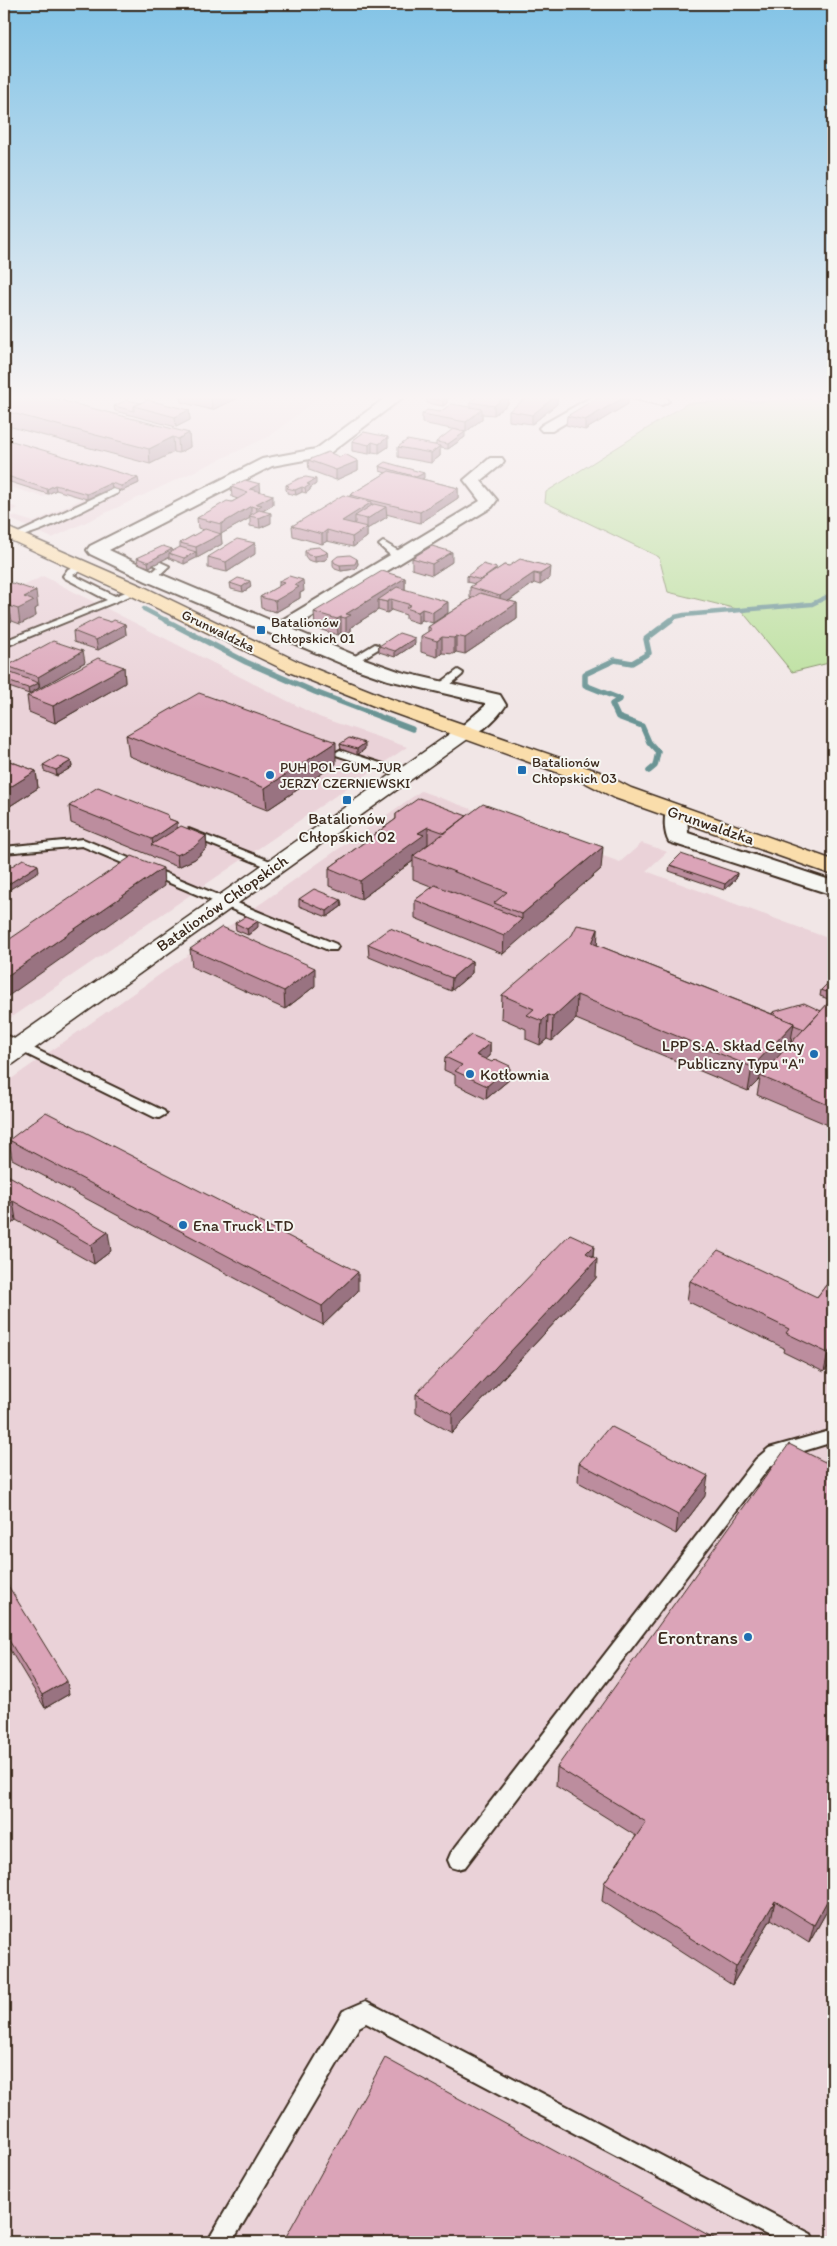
<svg xmlns="http://www.w3.org/2000/svg" width="837" height="2246" font-family="Itim,sans-serif">
	<style>
		.built { fill: #ead2d8 }
		.green { fill: #bae09c; stroke: #7a855d }
		.lines { fill: none; stroke-linecap: round; stroke-linejoin: round }
		.stream-far1 { stroke: #6a9494; stroke-width: 4.5 }
		.stream { stroke: #6a9494; stroke-width: 5.5 }
		.lane-casing { stroke: #3b2a1e; stroke-width: 4 }
		.street-casing { stroke: #3b2a1e; stroke-width: 4 }
		.secondary-casing { stroke: #3b2a1e; stroke-width: 3 }
		.primary-casing { stroke: #3b2a1e; stroke-width: 3 }
		.lane { fill: #f6f6f2; fill-rule: evenodd }
		.street { fill: #f6f6f2; fill-rule: evenodd }
		.secondary { fill: #f6f6f2; fill-rule: evenodd }
		.primary { fill: #faddab; fill-rule: evenodd }
		.wall { fill: #bc8d9e; stroke: #3b2a1e; fill-rule: evenodd }
		.shaded-wall { fill: #997381; stroke: #3b2a1e }
		.building { fill: #dba4b8; stroke: #3b2a1e }
		.poi-dot { fill: #1f6fb2; stroke: #f6f6f2; stroke-width: 2 }
		.labels { text-anchor: middle; dominant-baseline: central; stroke-width: 4; stroke-linejoin: round; paint-order: stroke }
		.far-poi-label { font-size: 14px; fill: #3b2a1e; stroke: #f6f6f2; text-anchor: start }
		.far-street-label { font-size: 14px; fill: #3b2a1e; stroke: #f6f6f2 }
		.poi-label { font-size: 16px; fill: #3b2a1e; stroke: #f6f6f2; text-anchor: start }
		.street-label { font-size: 16px; fill: #3b2a1e; stroke: #f6f6f2 }
		.near-poi-label { font-size: 19px; fill: #3b2a1e; stroke: #f6f6f2; text-anchor: end }
	</style>
	<rect width="100%" height="100%" fill="#f1e6e6"/>
	<filter id="ink" filterUnits="userSpaceOnUse"><feTurbulence type="fractalNoise" baseFrequency=".02" numOctaves="2"/><feDisplacementMap in="SourceGraphic" scale="10" xChannelSelector="R" yChannelSelector="G"/><feConvolveMatrix kernelMatrix="1 2 1 2 8 2 1 2 1" color-interpolation-filters="sRGB"/></filter>
	<g filter="url(#ink)">
		<path class="built" d="M4 395H322L270 436 52 538 4 516V503L18 508 7 514 34 522 82 499 56 491 43 497 4 485V480L56 490 87 499 112 488 122 491 4 450Z
			M43 576 319 717 407 747 4 1022V596Z
			M421 791 620 862 642 843 662 850 667 852 646 871 833 940V2242H4V1084Z"/>
		<path class="green" d="M833 399V662L792 672 741 610 668 592 659 557 545 502 546 492 688 403Z"/>
		<g class="lines">
			<path class="stream-far1" d="M144 609 167 621
				M670 621 675 617 684 615 812 604 833 594"/>
			<path class="stream" d="M165 620 246 662 315 692 412 729
				M649 771 655 766 658 752 649 742 642 726 618 717 612 704 620 699 585 685V674L615 660 632 663 649 653 646 639 671 620"/>
			<defs>
				<path id="lane" d="M115 488 118 489V493C103 500 22 544 12 536Z
					M383 542C387 544 404 554 406 556L402 559 390 555 379 545Z
					M158 561 169 566 155 579H149V575L158 567 153 564Z
					M82 563 85 564V568L73 575 115 596 137 588 142 591 4 647V641L107 600 65 578 63 576 68 569Z
					M375 644 378 645V649L355 663H349L347 661Z
					M458 670 463 673 462 675 444 690H436V686Z
					M340 750 408 772 409 774 404 777 400 776 336 755 335 753Z
					M189 829 278 864 280 866 274 869 270 868 185 834 183 832Z
					M83 839 336 944 338 947 336 950H328L82 846 4 853V847Z
					M4 1034 164 1111 166 1114 159 1118 154 1117 4 1043Z
					M833 1430V1442L781 1458 768 1469 465 1867 458 1869 451 1867 448 1860 451 1853 756 1459 769 1448Z
					M366 2001 811 2234 815 2242H780L366 2023 359 2027 232 2242H207L343 2011Z"/>
				<path id="street" d="M389 395H406L326 456 272 466 109 550 158 573 277 623 480 501 464 480 490 458H502L504 461 502 464 481 481 497 500 492 507 292 629 359 657 401 672 500 695 506 705C497 719 475 741 458 736L455 732 485 706V703L388 680 345 665 146 581 90 554 87 550 90 546 262 459 316 449Z
					M595 395H613L552 431H542L539 428 542 425Z
					M629 395H656L667 398 669 401 662 405 631 398Z
					M676 806 684 807 687 812 688 833 833 881V895L669 842C664 834 663 815 668 807Z"/>
				<path id="secondary" d="M465 726 472 728 475 732 472 736 13 1064 4 1066V1046L458 728Z"/>
				<path id="primary" d="M4 526 144 587 303 664 388 698 600 772 631 788 833 860V875L615 798 584 782 374 706 289 672 130 595 4 537Z"/>
			</defs>
			<use href="#lane" class="lane-casing"/>
			<use href="#street" class="street-casing"/>
			<use href="#secondary" class="secondary-casing"/>
			<use href="#primary" class="primary-casing"/>
			<use href="#lane" class="lane"/>
			<use href="#street" class="street"/>
			<use href="#secondary" class="secondary"/>
			<use href="#primary" class="primary"/>
		</g>
		<path class="wall" d="M4 395 189 433 190 447 179 453 174 452 150 464 4 425Z
			M180 395H245L212 410 181 402Z
			M426 395H452L447 399V403L443 406 427 403Z
			M479 395H517L513 399 508 398V404L494 415 482 414V419L466 432 422 423V414L440 412 470 407V402Z
			M557 395V404L532 424 509 421V411Z
			M141 403 189 410 190 420 176 427 115 411 114 406Z
			M628 404 585 430 566 425 567 416Z
			M364 432 388 447 379 453 372 452 369 454 352 451V441Z
			M465 437 448 449 440 448V456L431 463 398 457V447L436 445V442Z
			M4 445 139 483 122 491 112 488 87 499 56 490 48 494 4 480Z
			M340 457 358 461V470L336 480 309 470 308 460Z
			M379 466 424 478 422 479 458 488V498L420 523 386 514 387 517 367 529V537L353 547 327 541 322 544 293 536 292 526 350 497V495L386 473 380 471Z
			M316 484 310 488V490L306 493 302 492 296 495 287 493V491L286 490V485Z
			M231 487 261 492 273 505 263 511 271 523 260 528 250 526V518L221 534 222 544 197 558H196L184 564 169 558V557L149 567 138 563 137 558 172 549 173 551 180 548V543L204 530 198 528 197 518 238 499 232 497Z
			M305 551 327 552 328 557 325 560 315 562 308 560 305 556Z
			M255 554 227 572 208 568V557Z
			M412 558 452 562 432 575 412 569Z
			M357 559 358 564 355 569 341 571 335 569 333 565V560Z
			M504 565 550 578 540 585 534 583 509 601 517 603V619L465 654 456 652 454 654 442 653 437 657 421 652V636L428 632V627L472 598H470V587L475 584 467 582V576L497 570Z
			M405 578V590L448 613 433 623 422 620 418 623 406 619V615L391 610 387 613 378 610 351 627V631L346 634 341 633 338 635 315 628 314 612Z
			M279 581 304 591 300 593V598L276 612 261 608 260 597 279 586Z
			M230 583 251 587 243 592 231 589Z
			M4 587 38 607 35 609 36 616 20 624 12 621 4 625Z
			M111 622 125 624 126 635 98 650 74 642 73 631Z
			M415 644 395 657 379 652V646Z
			M85 662 29 694 6 686 7 689 4 690V674L8 672 7 666Z
			M124 667 125 683 55 723 29 712 27 696Z
			M126 735 336 764 267 810 129 756Z
			M340 744 365 749 357 755 341 749Z
			M4 759 36 771 38 788 10 806 4 804Z
			M71 761 72 767 57 776 44 771 43 765Z
			M69 806 169 819 177 822V828L206 836 207 848 195 859 178 867 153 857 152 856 71 823Z
			M396 814 601 869 521 937 503 954 415 918V900L433 887 413 879V861L361 899 329 886V868L396 819Z
			M670 865 737 873 736 879 724 890 669 871Z
			M299 899 342 906 327 917 299 906Z
			M235 923 258 927 248 935 236 930Z
			M598 929 597 945 772 1014 773 1012 821 1011 831 1000 820 996 821 990 833 978V1127L757 1095 760 1079 748 1091 576 1019 552 1041 547 1039 540 1045 526 1039V1029L501 1018 502 995ZM792 1038 795 1039 791 1043Z
			M368 944 472 961V973L451 991 369 957Z
			M190 949 315 986 285 1009 192 967Z
			M490 1043V1056L485 1059 510 1079 486 1099 455 1084V1075L444 1070 445 1057Z
			M9 1140 358 1291 323 1325 12 1159Z
			M4 1173 111 1251 94 1264 16 1220 4 1230Z
			M594 1245 593 1257 596 1278 452 1433 416 1413V1394Z
			M833 1276V1361L824 1372 783 1352 784 1348 687 1301 690 1281 817 1297Z
			M579 1463 705 1496 676 1534 578 1482Z
			M4 1579 69 1694 45 1708 4 1640Z
			M557 1767 833 1900 809 1943 771 1919 732 1985 602 1901 604 1883 636 1836 556 1786Z"/>
		<path class="shaded-wall" d="M214 395H245L212 410 211 397Z
			M443 395H452L447 399V403L443 406Z
			M507 395H509L508 404 494 415V406Z
			M557 395V404L532 424V415Z
			M629 395 628 404 585 430V420Z
			M482 409V419L466 432V422Z
			M189 410 190 420 176 427 175 417Z
			M465 432V437L448 449V444Z
			M189 433 190 447 179 453 178 439Z
			M173 437 174 452 150 464 149 449Z
			M388 437V447L379 453V444Z
			M372 442V452L369 454V445Z
			M440 446V456L431 463V453Z
			M358 461V470L336 480V470Z
			M424 473V478L416 482V477Z
			M138 478 139 483 122 491 121 486Z
			M316 479V484L310 488V490L306 493 305 488 307 484Z
			M111 483 112 488 87 499V494Z
			M260 484 261 494 250 489Z
			M55 485 56 490 48 494 47 489Z
			M302 487V492L296 495 295 490Z
			M458 488V498L420 523V512Z
			M273 495V505L262 511 263 516 258 518 256 504Z
			M372 502V512L355 516V523L342 531V521Z
			M251 506V516H249L250 518 221 534 222 544 197 558 196 547 221 534V524Z
			M386 507 387 517 367 529V519Z
			M271 513V523L260 528 259 518Z
			M367 527V537L353 547 352 537Z
			M327 530V541L322 544V534Z
			M255 543V554L227 572 226 562Z
			M172 549 173 555 169 553V557L149 567 148 562Z
			M196 552V558L184 564V558Z
			M327 552 328 557 325 560 315 562V556Z
			M452 552V562L432 575V564Z
			M357 559 358 564 355 569 341 571 340 565Z
			M551 567 550 578 540 585V574Z
			M534 573V583L500 607V596Z
			M405 578V593L391 599V610L387 613V602L378 600V610L351 627V631L346 634V614Z
			M303 580 304 591 300 593V598L276 612 275 601 295 585Z
			M250 581 251 587 243 592 242 587Z
			M36 591 38 607 35 609 36 616 20 624 18 609 24 597Z
			M448 602V613L433 623V612Z
			M517 603V619L465 654V638Z
			M9 606 12 621 4 625V608Z
			M422 609V620L418 623V612Z
			M341 617V633L338 635 337 619Z
			M125 624 126 635 98 650 96 640Z
			M456 636V652L454 654V638Z
			M442 637V653L437 657V641Z
			M415 638V644L395 657V651Z
			M83 651 85 662 40 688 38 677Z
			M124 667 125 683 55 723 53 706Z
			M6 683 7 689 4 690V684Z
			M39 683V688L29 694 28 688Z
			M336 742V764L267 810 265 788Z
			M365 743V749L357 755V749Z
			M71 761 72 767 57 776 56 770Z
			M36 771 38 788 10 806 7 789Z
			M177 822 178 840 153 845 152 839Z
			M428 827V844L424 847V853L413 856V861L361 899 360 881 418 833Z
			M206 836 207 848 195 859 178 867 177 855Z
			M603 847 601 869 503 954 504 936 522 919V914Z
			M38 865 39 871 4 893V887Z
			M163 868 164 886 4 999V978Z
			M737 873 736 879 724 890 725 884Z
			M341 900 342 906 327 917V911Z
			M258 921V927L248 935 247 929Z
			M598 929 597 952 592 943Z
			M472 961V973L451 991 452 978Z
			M315 968V986L285 1009 284 991Z
			M577 995 576 1019 552 1041 553 1017Z
			M548 1015 547 1039 540 1045 542 1021Z
			M794 1023 790 1046 760 1076V1079L748 1091 752 1067Z
			M490 1043V1056L475 1068 476 1055Z
			M510 1066V1079L486 1099 487 1086Z
			M13 1201 16 1220 4 1230V1208Z
			M108 1232 111 1251 94 1264 91 1245Z
			M594 1245 592 1264 586 1253Z
			M597 1259 596 1278 452 1433V1414Z
			M358 1272V1291L323 1325 322 1306Z
			M833 1346V1361L824 1372 828 1353Z
			M708 1476 705 1496 676 1534 678 1515Z
			M67 1681 69 1694 45 1708 42 1695Z
			M833 1890V1900L809 1943 814 1925Z
			M775 1901 771 1919 732 1985 736 1967Z"/>
		<path class="building" d="M4 395H40L189 433 178 439 173 437 149 449 4 411Z
			M431 395 447 398 443 401 427 398Z
			M479 395H507L494 406 470 402Z
			M530 395H557L532 415 509 411Z
			M602 395H628L585 420 567 416Z
			M127 400 141 403 134 406V411L114 406Z
			M147 400 189 410 175 417 134 406Z
			M451 404 482 409 466 422 422 414 427 410 440 412Z
			M453 429 465 432 448 444 436 442Z
			M364 432 388 437 379 444 372 442 369 445 352 441Z
			M407 440 440 446 431 453 398 447Z
			M12 441 138 478 121 486 111 483 87 494 55 485 47 489 4 475V445Z
			M328 452 340 457 345 454 358 461 336 470 308 460Z
			M385 462 424 473 416 477 379 466Z
			M389 471 458 488 420 512 350 495Z
			M306 477 316 479 307 484 310 485 305 488 302 487 295 490 287 488 289 486 286 485 300 478Z
			M245 480 260 484 250 489 273 495 256 504 262 505 257 508 251 506 221 524 197 518 227 501 232 502 248 493 231 487Z
			M343 495 372 502 342 521 367 527 352 537 327 530 322 534 292 526Z
			M374 504 386 507 367 519 355 516Z
			M259 510 271 513 259 518 249 516Z
			M205 529 221 534 196 547 180 543Z
			M237 539 255 543 226 562 208 557Z
			M163 546 172 549 148 562 137 558Z
			M432 546 452 552 432 564 412 558Z
			M180 547 196 552 184 558 169 553Z
			M319 547 327 552 325 554 315 556 308 555 305 551 309 548Z
			M350 555 357 559 355 564 340 565 335 563 333 560 338 556Z
			M520 559 551 567 540 574 534 573 500 596 470 587 504 565 509 566Z
			M483 564 497 568 481 580 467 576Z
			M382 571 405 578 346 614 351 615 345 618 341 617 337 619 314 612Z
			M289 576 303 580 295 585 299 587 275 601 260 597 284 583 279 581Z
			M238 578 250 581 242 587 230 583Z
			M12 583 36 591 24 597 34 601 18 609 9 606 4 608V587Z
			M397 587 448 602 433 612 422 609 418 612 406 608 411 605 391 599 387 602 378 600Z
			M480 593 517 603 465 638 456 636 454 638 442 637 437 641 421 636 432 629 428 627Z
			M98 618 111 622 114 620 125 624 96 640 73 631Z
			M399 633 415 638 395 651 379 646Z
			M53 641 83 651 38 677 7 666Z
			M98 658 124 667 53 706 27 696Z
			M8 672 39 683 28 688 4 680V674Z
			M199 693 336 742 265 788 126 735Z
			M349 738 365 743 357 749 340 744Z
			M58 756 71 761 56 770 43 765Z
			M4 759 36 771 7 789 4 787Z
			M98 787 168 815 169 819 177 822 152 839 69 806Z
			M419 798 467 816 445 833 428 827 418 833 424 835 360 881 329 868 396 819V814Z
			M483 804 603 847 522 914 494 903 507 892 413 856Z
			M181 826 206 836 194 847 177 855 151 845Z
			M681 854 737 873 725 884 670 865Z
			M132 856 163 868 4 978V943Z
			M23 859 38 865 4 887V871Z
			M435 885 522 919 504 936 415 900Z
			M314 889 341 900 327 911 299 899Z
			M246 916 258 921 247 929 235 923Z
			M577 925 598 929 592 943 794 1023 752 1067 577 995 553 1017 548 1015 542 1021 527 1015 534 1009 502 995 572 935Z
			M222 927 315 968 284 991 190 949Z
			M390 928 472 961 452 978 368 944Z
			M833 978V994L821 990Z
			M833 998V1107L760 1076Z
			M804 1003 821 1011 804 1029 794 1025V1023L777 1016 773 1012Z
			M471 1035 490 1043 476 1055 492 1062 495 1059 510 1066 487 1086 455 1071 462 1065 445 1057Z
			M46 1112 358 1272 322 1306 9 1140Z
			M4 1173 108 1232 91 1245 13 1201 4 1208Z
			M570 1234 594 1245 586 1253 597 1259 452 1414 416 1394Z
			M718 1250 817 1297 833 1276V1346L828 1353 786 1333 789 1329 690 1281Z
			M610 1426 708 1476 678 1515 579 1463Z
			M789 1444 833 1466V1890L814 1925 775 1901 736 1967 604 1883 646 1822 557 1767Z
			M4 1579 67 1681 42 1695 4 1632Z
			M385 2058 721 2242H283Z"/>
	</g>
	<linearGradient id="sky" x2="0" y2="1"><stop stop-color="#82c3e6"/><stop offset="0.56" stop-color="#f9f4f4"/><stop offset="1" stop-color="#f9f4f4" stop-opacity="0"/></linearGradient>
	<rect width="837" height="710" fill="url(#sky)"/>
	<g class="poi-dot">
		<rect x="256" y="625" width="10" height="10" rx="2.5"/>
		<rect x="517" y="765" width="10" height="10" rx="2.5"/>
		<circle cx="270" cy="775" r="5"/>
		<rect x="342" y="795" width="10" height="10" rx="2.5"/>
		<circle cx="814" cy="1054" r="5"/>
		<circle cx="470" cy="1074" r="5"/>
		<circle cx="183" cy="1225" r="5"/>
		<circle cx="748" cy="1637" r="5"/>
	</g>
	<g class="labels">
		<g class="far-poi-label">
			<text x="271" y="622">Batalionów<tspan x="271" dy="16">Chłopskich 01</tspan></text>
			<text x="532" y="762">Batalionów<tspan x="532" dy="16">Chłopskich 03</tspan></text>
			<text x="280" y="767">PUH POL-GUM-JUR<tspan x="280" dy="16">JERZY CZERNIEWSKI</tspan></text>
		</g>
		<g class="far-street-label">
			<text transform="translate(218 631) rotate(26)">Grunwaldzka</text>
		</g>
		<g class="poi-label">
			<text x="347" y="818" text-anchor="middle">Batalionów<tspan x="347" dy="18">Chłopskich 02</tspan></text>
			<text x="804" y="1045" text-anchor="end">LPP S.A. Skład Celny<tspan x="804" dy="18">Publiczny Typu "A"</tspan></text>
			<text x="480" y="1074">Kotłownia</text>
			<text x="193" y="1225">Ena Truck LTD</text>
		</g>
		<g class="street-label">
			<text transform="translate(711 825) rotate(19)">Grunwaldzka</text>
			<text transform="translate(222 903) rotate(-35)">Batalionów Chłopskich</text>
		</g>
		<g class="near-poi-label">
			<text x="738" y="1637">Erontrans</text>
		</g>
	</g>
	<rect width="837" height="2246" fill="none" stroke="#f6f6f2" stroke-width="20"/>
	<rect x="10" y="10" width="817" height="2226" fill="none" stroke="#3b2a1e" stroke-width="2" filter="url(#ink)"/>
</svg>
